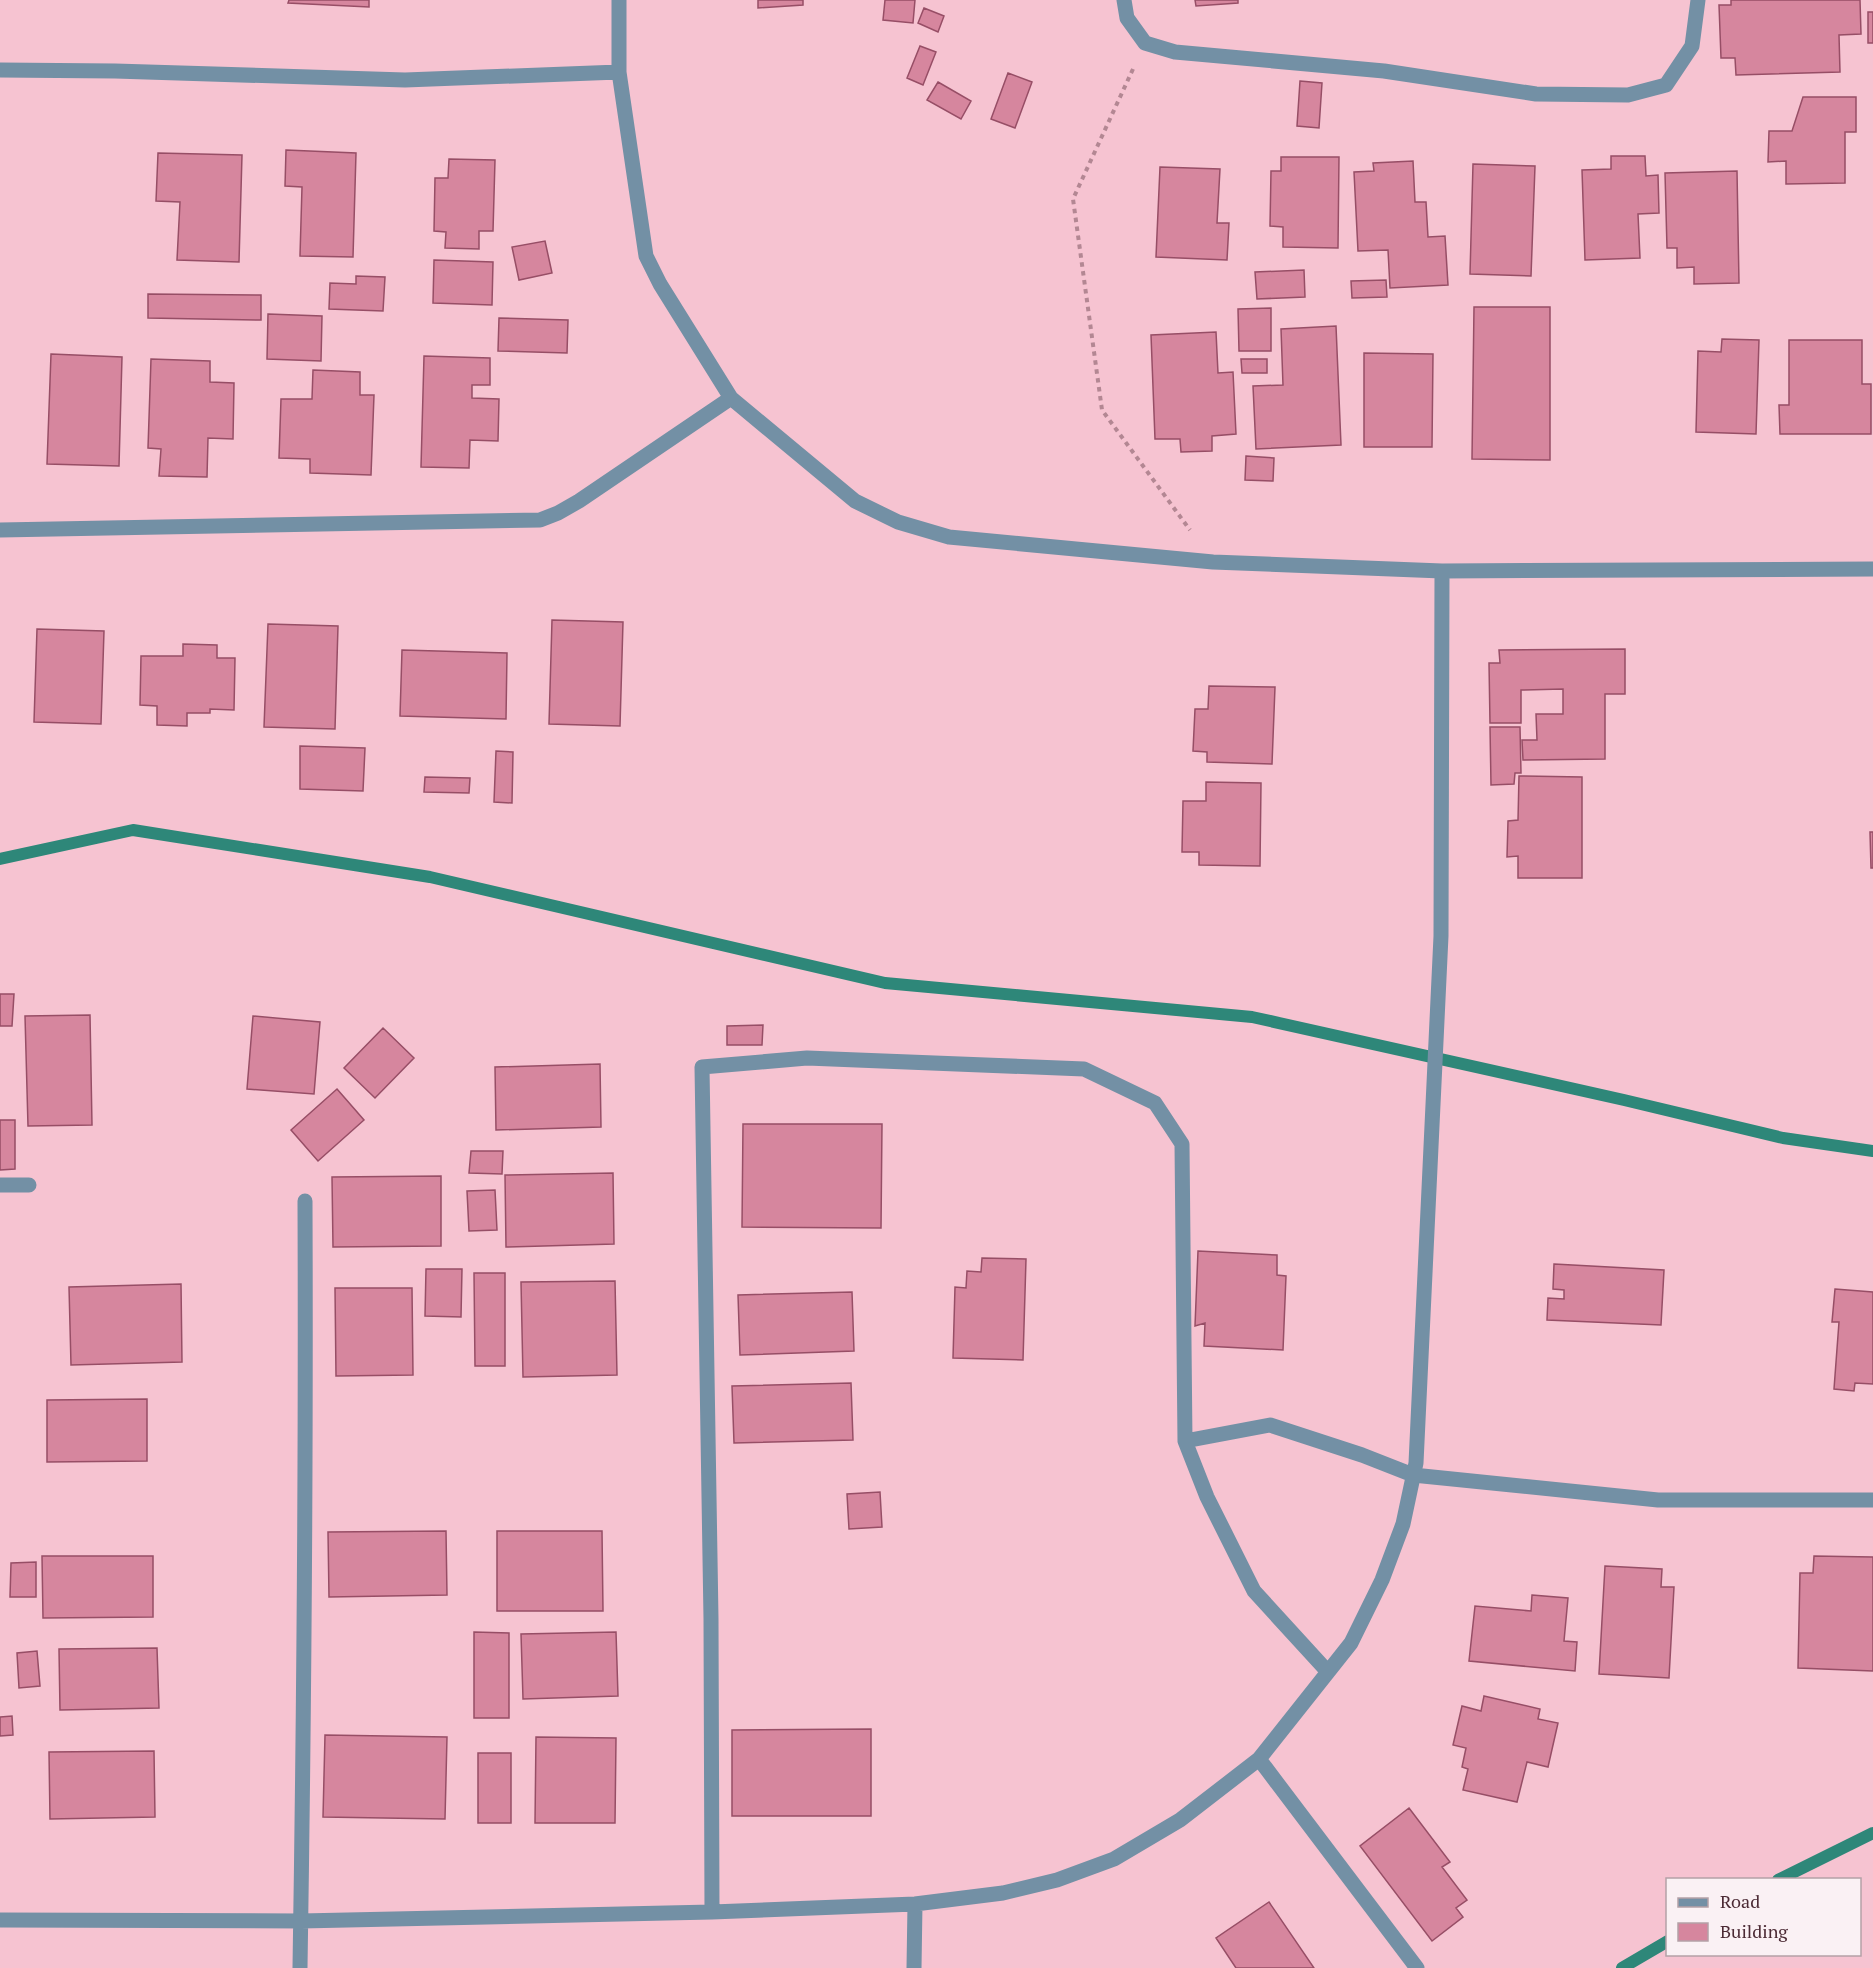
<svg xmlns="http://www.w3.org/2000/svg" width="1873" height="1968" font-family="'PT Serif',serif">
	<style>
		.lines { fill: none; stroke-linecap: round; stroke-linejoin: round }
		.stream { stroke: #2e8779; stroke-width: 12 }
		.building { fill: #d6869e; stroke: #974e66; stroke-width: 1.5 }
		.path { stroke: #b38793; stroke-width: 4; stroke-dasharray: 4.5 4.5; stroke-linecap: butt }
		.minor { stroke: #7390a5; stroke-width: 15 }
	</style>
	<rect width="100%" height="100%" fill="#f6c3d1"/>
	<g class="lines">
		<path class="stream" d="M0 859 133 830 430 877 885 983 1252 1017 1624 1100 1783 1138 1873 1151
			M1778 1880 1873 1833
			M1622 1968 1668 1941"/>
	</g>
	<path class="building" d="M289 0H369V7L288 3Z
		M758 0H803V5L758 8Z
		M885 0H915L913 23 883 20Z
		M1195 0H1238V3L1196 6Z
		M1731 0H1860L1861 34 1839 35 1840 72 1736 75 1735 58H1721L1719 5H1731Z
		M924 8 944 16 938 32 918 23Z
		M1868 12H1873V43H1868Z
		M920 46 936 52 923 85 907 78Z
		M1008 73 1032 82 1015 128 991 119Z
		M1300 81 1322 83 1319 128 1297 126Z
		M938 82 971 101 961 119 927 100Z
		M1803 97H1856V132H1845V183L1786 184V161L1768 162 1769 131H1792Z
		M286 150 356 153 353 257 300 256 302 187 285 186Z
		M158 153 242 155 239 262 177 260 180 202 156 201Z
		M1611 156H1645L1646 176 1658 175 1659 213 1638 214 1640 258 1585 260 1582 170 1611 169Z
		M1281 157H1339L1338 248 1283 247V227L1270 226 1271 171H1281Z
		M449 159 495 160 493 231H479V249L445 248 446 232 434 231 435 178H448Z
		M1413 161 1415 202H1426L1428 237 1445 236 1448 285 1390 288 1388 250 1358 251 1354 172 1374 171 1373 163Z
		M1473 164 1535 166 1531 276 1470 274Z
		M1160 167 1220 169 1217 223H1229L1227 260 1156 257Z
		M1737 171 1739 283 1694 284V267L1677 268V248H1667L1665 173Z
		M545 241 552 273 519 280 512 247Z
		M434 260 493 262 492 305 433 303Z
		M1304 270 1305 297 1257 299 1255 272Z
		M356 276 385 277 383 311 329 309 330 283 356 284Z
		M1386 280 1387 297 1352 298 1351 281Z
		M148 294 261 295V320L148 318Z
		M1474 307H1550V460L1472 459Z
		M1271 308V351H1239L1238 309Z
		M268 314 322 316 321 361 267 359Z
		M499 318 568 320 567 353 498 351Z
		M1336 326 1341 445 1256 449 1253 386 1283 385 1281 329Z
		M1216 332 1218 373 1233 372 1236 434 1212 436V451L1181 452 1180 439H1155L1151 335Z
		M1722 339 1759 340 1756 434 1696 432 1698 351 1721 352Z
		M1789 340H1862V384H1871V434H1780L1779 405H1789Z
		M1364 353 1433 354 1432 447H1364Z
		M51 354 122 357 119 466 47 464Z
		M424 356 490 358V385H472V398L499 399 498 441 470 440 469 468 421 467Z
		M151 359 210 361V382L234 383 233 439 208 438 207 477 159 476 161 449 148 448Z
		M1241 359H1267V373H1242Z
		M313 370 360 372V395H374L371 475 310 473V459L279 458 281 399H312Z
		M1246 456 1274 458 1273 481 1245 480Z
		M552 620 623 622 620 726 549 724Z
		M268 624 338 626 335 729 264 727Z
		M37 629 104 631 101 724 34 722Z
		M183 644 217 645V658H235L234 710 210 709V713H187V726L157 725V706L140 705 141 656H183Z
		M1625 649V694H1605V759L1523 760 1522 740H1537L1536 714H1563V689L1521 690V723H1490L1489 663H1500L1499 650Z
		M402 650 507 653 506 719 400 716Z
		M1209 686 1275 687 1272 764 1207 762V752L1193 751 1195 709H1208Z
		M1490 727H1520L1521 773H1515L1514 784 1491 785Z
		M300 746 365 748 363 791 300 789Z
		M496 751 513 752 512 803 494 802Z
		M1519 776 1582 777V878H1518V856L1507 857 1508 821 1518 820Z
		M425 777 470 778 469 793 424 792Z
		M1206 782 1261 783 1260 866 1199 865V852H1182L1183 801H1206Z
		M1870 832H1873V868H1871Z
		M0 994H14L12 1026H0Z
		M90 1015 92 1125 28 1126 25 1016Z
		M253 1016 320 1022 314 1094 247 1089Z
		M763 1025 762 1045H727V1026Z
		M383 1028 414 1058 375 1098 344 1068Z
		M600 1064 601 1127 496 1130 495 1067Z
		M337 1089 364 1120 318 1161 291 1130Z
		M0 1120H15V1169L0 1170Z
		M743 1124H882L881 1228 742 1227Z
		M471 1151H503L502 1174 469 1173Z
		M613 1173 614 1244 506 1247 505 1175Z
		M441 1176V1246L333 1247 332 1177Z
		M495 1190 497 1230 469 1231 467 1191Z
		M1198 1251 1277 1255V1275L1286 1276 1283 1350 1204 1346 1205 1323 1195 1326Z
		M982 1258 1026 1259 1023 1360 953 1358 955 1287 966 1288 967 1271 981 1272Z
		M1554 1264 1664 1270 1661 1325 1547 1320 1548 1298 1564 1299V1290L1553 1289Z
		M426 1269H462L461 1317 425 1316Z
		M474 1273H505V1366H475Z
		M615 1281 617 1375 523 1377 521 1282Z
		M181 1284 182 1362 71 1365 69 1287Z
		M335 1288H412L413 1375 336 1376Z
		M1835 1289 1873 1292V1384L1855 1383 1854 1391 1834 1389 1839 1322H1832Z
		M852 1292 854 1351 740 1355 738 1295Z
		M851 1383 853 1440 734 1443 732 1386Z
		M147 1399V1461L47 1462V1400Z
		M880 1492 882 1527 849 1529 847 1494Z
		M446 1531 447 1595 329 1597 328 1532Z
		M497 1531H602L603 1611H497Z
		M42 1556H153V1617L43 1618Z
		M1814 1556 1873 1557V1671L1798 1668 1800 1573H1813Z
		M36 1562V1597H10L11 1563Z
		M1605 1566 1662 1569 1661 1587H1674L1669 1678 1599 1674Z
		M1532 1595 1568 1598 1564 1641 1577 1642 1575 1671 1469 1661 1475 1606 1531 1611Z
		M474 1632 509 1633V1718H474Z
		M616 1632 618 1696 523 1699 521 1634Z
		M157 1648 159 1708 60 1710 59 1649Z
		M37 1651 40 1686 19 1688 17 1653Z
		M1484 1696 1540 1709 1538 1719 1558 1723 1548 1767 1527 1762 1517 1802 1463 1790 1468 1769 1462 1767 1466 1748 1453 1745 1462 1706 1481 1711Z
		M12 1716 13 1735 0 1736V1717Z
		M871 1729V1816H732V1730Z
		M325 1735 447 1737 445 1819 323 1817Z
		M536 1737 616 1738 615 1823H535Z
		M154 1751 155 1817 50 1819 49 1752Z
		M478 1753H511V1823H478Z
		M1409 1808 1450 1862 1442 1867 1467 1900 1456 1908 1463 1917 1432 1941 1360 1846Z
		M1269 1902 1314 1968H1236L1216 1938Z"/>
	<g class="lines">
		<path class="path" d="M1133 69 1073 199 1102 410 1190 530"/>
		<path class="minor" d="M619 0V72L646 256 660 284 731 398 855 501 898 522 949 537 1213 562 1442 571 1873 569
			M1124 0 1127 18 1145 43 1175 52 1384 71 1536 94 1628 95 1666 85 1692 46 1698 0
			M0 70 115 71 405 80 619 72
			M0 530 540 520 558 513 579 501 731 398
			M0 1185H29
			M1185 1441 1270 1425 1362 1455 1413 1475 1658 1500H1873
			M1259 1759 1417 1968
			M712 1912 711 1619 702 1067 807 1058 1084 1069 1155 1103 1182 1144 1185 1441 1207 1497 1254 1591 1328 1672
			M0 1920 301 1921 712 1912 915 1904 1003 1893 1057 1880 1114 1859 1180 1820 1259 1759 1351 1643 1382 1580 1403 1524 1416 1463 1441 936 1442 571
			M300 1968C304 1712 306 1457 305 1201
			M914 1968 915 1904"/>
	</g>
	<rect x="1666" y="1878" width="195" height="78" fill="#faf1f4" stroke="#b4a1a7" stroke-width="1.5"/>
	<rect x="1678" y="1898" width="30" height="9" fill="#7390a5" stroke="#b4a1a7" stroke-width="1.5"/>
	<text x="1720" y="1908" font-size="18" fill="#4b2a34">Road</text>
	<rect x="1678" y="1923" width="30" height="18" fill="#d6869e" stroke="#b4a1a7" stroke-width="1.5"/>
	<text x="1720" y="1938" font-size="18" fill="#4b2a34">Building</text>
</svg>
